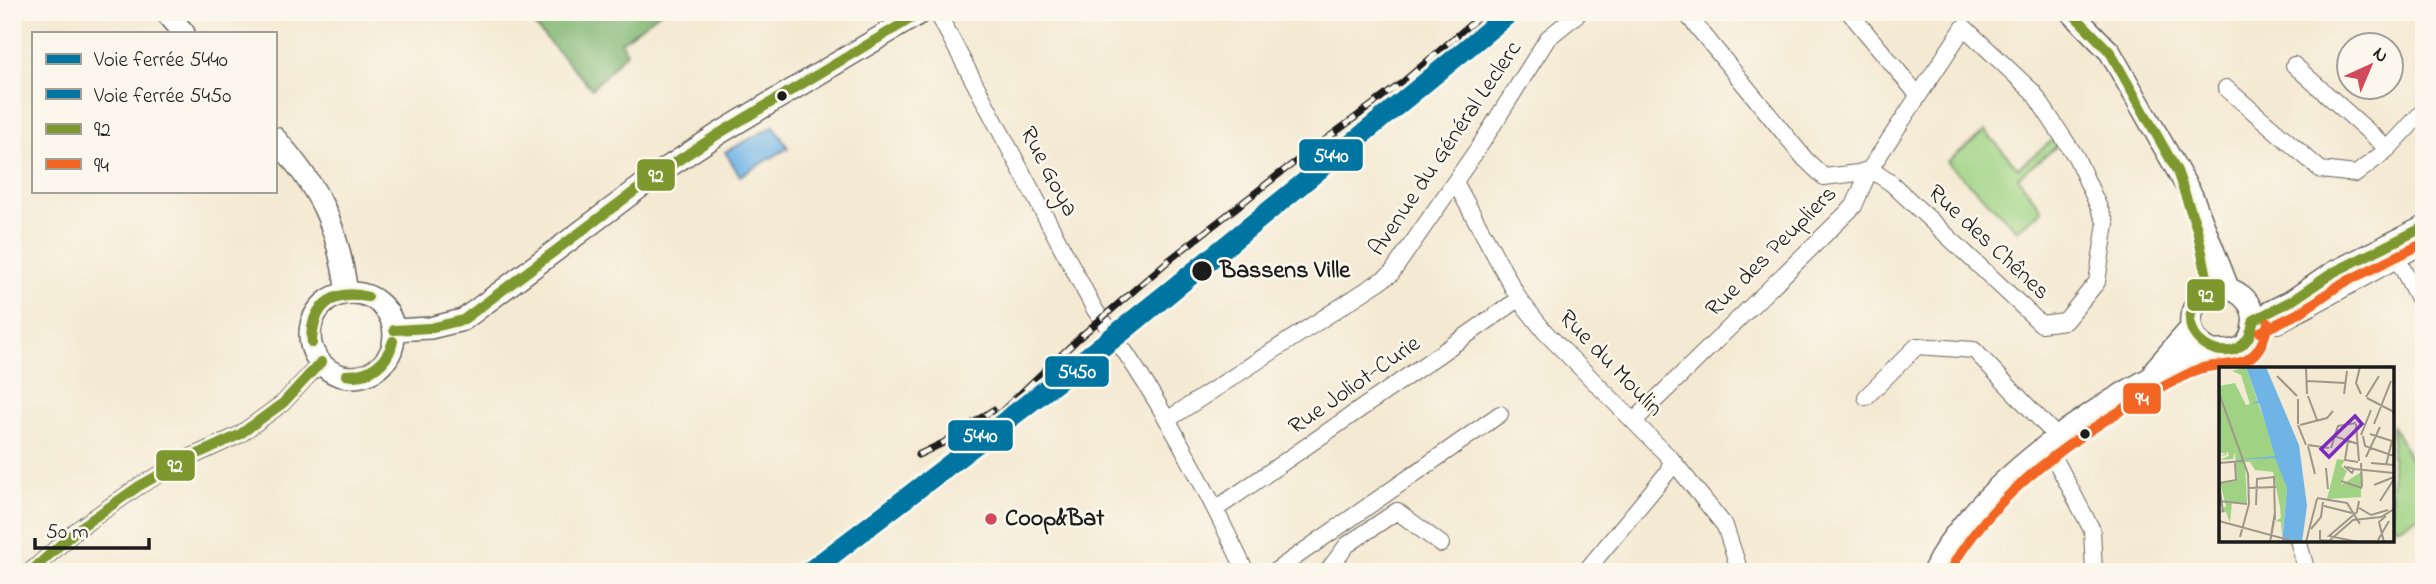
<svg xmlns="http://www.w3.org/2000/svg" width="2436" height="584" font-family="'Indie Flower',sans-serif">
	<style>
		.green { fill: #9fd383; stroke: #5e7850; stroke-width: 2 }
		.forest { fill: #7fb571; stroke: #4e6846; stroke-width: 2 }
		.water { fill: #70b4e6; stroke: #466881; stroke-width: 2 }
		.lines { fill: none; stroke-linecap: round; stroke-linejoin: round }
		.street-casing { stroke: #68645c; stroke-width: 18 }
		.secondary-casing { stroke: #68645c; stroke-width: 24 }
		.street { stroke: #fff; stroke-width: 16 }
		.secondary { stroke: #fff; stroke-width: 21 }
		.rail-casing { stroke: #1c1c1c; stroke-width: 7 }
		.rail { stroke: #fbf7ec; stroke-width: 4.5; stroke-dasharray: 13; stroke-linecap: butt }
		.bus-1-casing { stroke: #fbf7ec; stroke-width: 16 }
		.bus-2-casing { stroke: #fbf7ec; stroke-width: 16 }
		.bus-1 { stroke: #7c982e; stroke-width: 10 }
		.bus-2 { stroke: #f26522; stroke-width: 10 }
		.rail-1-casing { stroke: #fbf7ec; stroke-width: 18 }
		.rail-2-casing { stroke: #fbf7ec; stroke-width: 18 }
		.rail-1 { stroke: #0075a1; stroke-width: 12 }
		.rail-2 { stroke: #0075a1; stroke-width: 12 }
		.bus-dot { fill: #1c1c1c; stroke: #fbf7ec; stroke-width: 2.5 }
		.poi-dot { fill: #d1495b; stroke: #fbf7ec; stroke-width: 2.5 }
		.labels { text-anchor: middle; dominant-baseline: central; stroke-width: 5; stroke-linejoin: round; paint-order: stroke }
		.street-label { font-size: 24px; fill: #1c1c1c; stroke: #fbf7ec }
		.stop-label { font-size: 24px; font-weight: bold; fill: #1c1c1c; stroke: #fbf7ec; text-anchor: start }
		.poi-label { font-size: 24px; font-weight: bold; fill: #1c1c1c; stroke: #fbf7ec; text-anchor: start }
		.inset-road { fill: none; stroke: #9e9789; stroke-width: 2 }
		.view { fill: #7b2cbf; fill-opacity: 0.15; stroke: #7b2cbf; stroke-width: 3.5 }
		.inset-edge { fill: none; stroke: #1c1c1c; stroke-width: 3.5 }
		.line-badge { stroke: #fbf7ec; stroke-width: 2.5 }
		.badge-label { font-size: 19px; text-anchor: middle; font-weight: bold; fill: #fff }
	</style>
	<rect width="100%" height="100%" fill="#fbf7ec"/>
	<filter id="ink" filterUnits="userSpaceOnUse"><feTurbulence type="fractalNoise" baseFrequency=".0143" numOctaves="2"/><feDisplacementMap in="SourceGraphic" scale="14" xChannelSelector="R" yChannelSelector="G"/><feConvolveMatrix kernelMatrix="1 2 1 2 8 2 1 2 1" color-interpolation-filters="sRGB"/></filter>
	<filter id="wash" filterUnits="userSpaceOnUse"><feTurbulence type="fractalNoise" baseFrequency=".00686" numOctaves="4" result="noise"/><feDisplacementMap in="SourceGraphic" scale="28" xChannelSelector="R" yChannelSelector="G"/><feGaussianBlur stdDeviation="1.57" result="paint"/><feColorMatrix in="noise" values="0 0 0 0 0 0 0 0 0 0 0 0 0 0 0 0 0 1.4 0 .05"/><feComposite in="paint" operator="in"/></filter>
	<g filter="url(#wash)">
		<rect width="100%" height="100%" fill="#f4e9d2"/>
		<path class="green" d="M1985 131 2018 168 2054 139 2058 145 2018 177 2042 210 2017 230 1947 162Z
			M2392 425 2424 484V514L2397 528 2392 521Z"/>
		<path class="forest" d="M522 12H661L621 42 627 52 592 89Z"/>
		<path class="water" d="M774 126 788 148 740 176 725 152Z"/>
	</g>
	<g filter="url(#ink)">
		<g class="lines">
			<defs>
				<path id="street" d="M937 12 1095 310C1156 390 1202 481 1246 572
					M1849 12 1918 95
					M2294 65 2388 149
					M2226 88 2321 170 2356 174 2388 149 2424 110
					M1455 182 1519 299 1545 332 1672 460 1725 526 1740 572
					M2393 250 2424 310
					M2293 300 2296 315 2424 245
					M2278 325 2296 315
					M2237 349 2243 369
					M1866 397 1917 346 1974 350 2057 437
					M1167 420 1391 274 1481 144 1548 38 1580 12
					M1634 421 1854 206 1870 169 1964 27 2033 92 2076 157 2106 223 2097 282 2065 321 2041 324 1891 183 1870 169 1858 173 1824 177 1805 159 1685 12
					M2048 446 2092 530 2094 572
					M1216 509 1519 299
					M2298 540 2307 572
					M30 572 78 529 139 486 191 457 239 435 283 403 321 362
					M1274 572 1500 414
					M1327 572 1347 545 1397 511 1441 544
					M1585 572 1667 473 1672 460"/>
				<path id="secondary" d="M166 12 184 33
					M2071 12 2110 52 2192 196 2229 290
					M275 138C321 191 337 223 347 293
					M310 335a42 42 0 1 1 84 0a42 42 0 1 1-84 0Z
					M2254 320 2293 300 2334 272 2424 227
					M394 330 430 328 463 320 659 173 720 133 922 12
					M2155 369 2191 328
					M1933 572C1939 561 1944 549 1952 539 2000 474 2081 415 2152 377 2167 369 2183 358 2200 353 2220 347 2249 361 2253 325 2255 314 2250 303 2242 296 2206 267 2165 328 2212 351"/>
			</defs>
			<use href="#street" class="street-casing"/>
			<use href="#secondary" class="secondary-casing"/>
			<use href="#street" class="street"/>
			<use href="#secondary" class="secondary"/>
			<defs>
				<path id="rail" d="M918 455 943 443 993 410
					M908 493 964 447 1080 337 1168 261 1283 171 1403 82 1485 12"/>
			</defs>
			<use href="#rail" class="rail-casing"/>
			<use href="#rail" class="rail"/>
			<defs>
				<path id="bus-1" d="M2071 12 2110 52 2177 171 2197 229 2210 291C2205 296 2197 301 2194 307 2176 337 2225 368 2246 341 2251 336 2252 326 2254 320L2293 300 2334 272 2424 227
					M394 330 430 328 463 320 659 173 720 133 922 12
					M312 343C307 308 335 286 368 297
					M312 343C313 305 331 291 368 297
					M346 375C370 375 386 363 393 341
					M346 375C369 380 389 363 393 341
					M30 572 78 529 139 486 191 457 239 435 283 403 321 362"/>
				<path id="bus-2" d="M2260 332 2301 312 2341 284 2424 243
					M1949 572C1997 483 2107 413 2196 370 2212 363 2232 368 2248 359 2261 351 2265 337 2268 323"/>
			</defs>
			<use href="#bus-1" class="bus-1-casing"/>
			<use href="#bus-2" class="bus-2-casing"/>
			<use href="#bus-1" class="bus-1"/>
			<use href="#bus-2" class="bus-2"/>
			<defs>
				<path id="rail-1" d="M802 572C1042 392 1274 204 1504 12"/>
				<path id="rail-2" d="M816 572 1122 337 1517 12"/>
			</defs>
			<use href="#rail-1" class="rail-1-casing"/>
			<use href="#rail-2" class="rail-2-casing"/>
			<use href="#rail-1" class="rail-1"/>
			<use href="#rail-2" class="rail-2"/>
		</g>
	</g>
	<g class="bus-dot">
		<circle cx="782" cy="96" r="6"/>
		<circle cx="1202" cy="271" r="11"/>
		<circle cx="2085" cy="434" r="6"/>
	</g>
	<circle class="poi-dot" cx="991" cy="519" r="7"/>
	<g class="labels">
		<g class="street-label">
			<text transform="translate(1446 149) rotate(-56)">Avenue du Général Leclerc</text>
			<text transform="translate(1048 172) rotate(62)">Rue Goya</text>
			<text transform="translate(1988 243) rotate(43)">Rue des Chênes</text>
			<text transform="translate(1772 252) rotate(-45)">Rue des Peupliers</text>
			<text transform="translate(1610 364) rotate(46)">Rue du Moulin</text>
			<text transform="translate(1355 386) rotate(-35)">Rue Joliot-Curie</text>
		</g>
		<g class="stop-label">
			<text x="1220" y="271">Bassens Ville</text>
		</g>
		<g class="poi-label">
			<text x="1005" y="519">Coop&amp;Bat</text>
		</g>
	</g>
	<g transform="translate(2219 367)">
		<rect width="175" height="175" fill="#f4e9d2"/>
		<path d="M27 0 68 121 63 170 62 155 56 154 62 151 61 140 54 105 36 103 31 95H26L28 136 13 135 11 156 7 145 0 146 7 139 1 116 18 114 16 85 14 92 0 93 10 89 8 84 7 88 0 89 7 86H0V19L16 16 27 38 31 37 22 8 13 4ZM118 92 126 93 122 99 128 104 122 118 142 105V130L108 132Z" fill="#9fd383"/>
		<path d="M27 0H47L80 78 88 139 83 175H63L68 121 56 91 14 93 56 89 40 36 32 37 39 34Z" fill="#70b4e6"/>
		<path class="inset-road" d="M87 0 88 27M141 0 137 16 142 27M58 9 78 29M88 14 127 16M0 26 29 107 30 137 21 170M125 27 128 4M89 29 98 53M147 30 160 9M148 31 175 45M79 32V57M137 57 140 94M155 57 172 14M79 58 87 78M81 58 108 51 114 44M151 67 173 74M142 68 152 43M115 69 139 77M144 69 146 79 175 89M129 74 126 93 139 95M89 78 110 81M89 79 96 107M112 81 119 59 137 56M147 90 161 60M0 96 24 94M142 96 143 120M152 96 175 98M167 98 173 74M125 99 133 106 135 102 128 100M107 101 109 122M135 102 175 106M122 114 143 121M155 118 175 110M30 121 57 120M98 131 128 136 141 157M0 134 28 137M161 134 175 112M37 138 38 112 55 110 56 153M105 139 133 146M140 141 152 148 169 143M4 145 0 116 17 113 16 95M0 154 77 175M92 162 102 150 104 135M101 163V173L124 175M159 173 170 154M51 175 55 154M51 175 56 145M87 175 98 132M109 175 134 153 162 150 175 142M139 175 110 169 138 145 140 134M165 175 160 155 167 149"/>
		<path class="view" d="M136 49 143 57 110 90 102 82Z"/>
		<rect width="175" height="175" class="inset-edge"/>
	</g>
	<g class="line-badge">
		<rect x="1298" y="138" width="66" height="34" rx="7" fill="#0075a1"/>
		<rect x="636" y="158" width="40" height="34" rx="7" fill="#7c982e"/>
		<rect x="2186" y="278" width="40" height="34" rx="7" fill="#7c982e"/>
		<rect x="1044" y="355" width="66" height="33" rx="7" fill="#0075a1"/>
		<rect x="2122" y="382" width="40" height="33" rx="7" fill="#f26522"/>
		<rect x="947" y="419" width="67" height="33" rx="7" fill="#0075a1"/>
		<rect x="155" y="449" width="41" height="33" rx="7" fill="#7c982e"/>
	</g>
	<g class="badge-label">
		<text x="1331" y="162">5440</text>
		<text x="656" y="182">92</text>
		<text x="2206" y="302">92</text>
		<text x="1077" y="378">5450</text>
		<text x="2142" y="405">94</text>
		<text x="980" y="442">5440</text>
		<text x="175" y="472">92</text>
	</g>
	<rect width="2436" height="584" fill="none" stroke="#fbf7ec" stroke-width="42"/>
	<rect x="32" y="32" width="245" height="161" fill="#fbf7ec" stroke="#a29f99" stroke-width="2"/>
	<rect x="46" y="54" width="35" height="10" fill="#0075a1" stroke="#a29f99" stroke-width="2"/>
	<text x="94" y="66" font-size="21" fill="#1c1c1c">Voie ferrée 5440</text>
	<rect x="46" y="89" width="35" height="10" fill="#0075a1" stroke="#a29f99" stroke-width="2"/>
	<text x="94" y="102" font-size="21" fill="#1c1c1c">Voie ferrée 5450</text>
	<rect x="46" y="124" width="35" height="10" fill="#7c982e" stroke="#a29f99" stroke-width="2"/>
	<text x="94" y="136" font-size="21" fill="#1c1c1c">92</text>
	<rect x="46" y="159" width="35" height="10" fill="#f26522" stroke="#a29f99" stroke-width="2"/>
	<text x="94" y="172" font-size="21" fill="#1c1c1c">94</text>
	<g transform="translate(2370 66) rotate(44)"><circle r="33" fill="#fbf7ec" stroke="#a29f99" stroke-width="2"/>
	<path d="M0-5L12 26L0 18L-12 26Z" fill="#d1495b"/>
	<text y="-10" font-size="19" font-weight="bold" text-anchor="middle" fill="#1c1c1c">N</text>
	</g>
	<path d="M35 538v10h114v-10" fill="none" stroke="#1c1c1c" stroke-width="3.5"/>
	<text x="46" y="538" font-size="21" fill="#1c1c1c" stroke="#fbf7ec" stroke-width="5" paint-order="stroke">50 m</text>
</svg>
